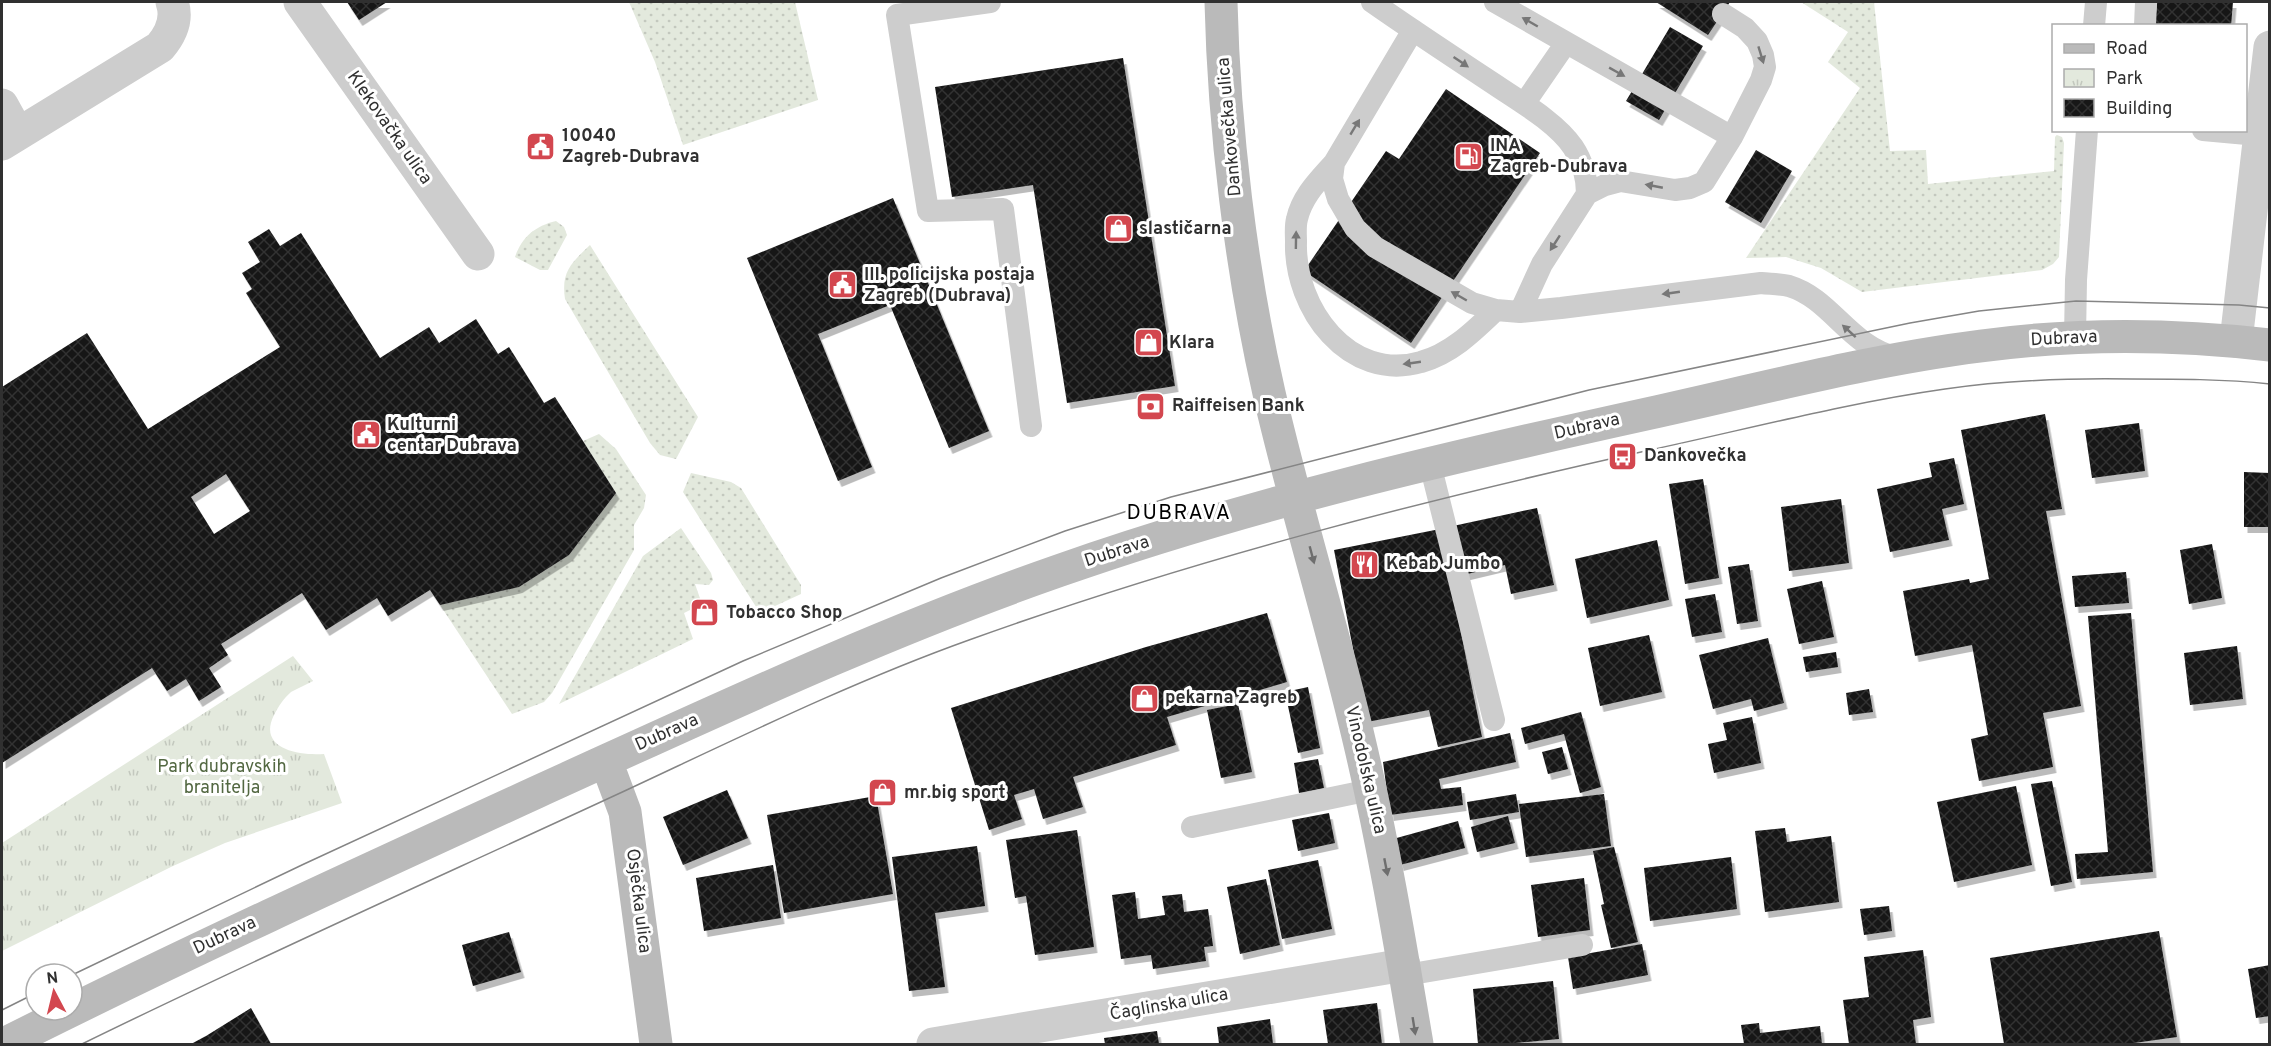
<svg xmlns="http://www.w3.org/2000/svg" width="2271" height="1046" font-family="Overpass,sans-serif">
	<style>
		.grass { fill: url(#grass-dots) }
		.park { fill: url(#park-tufts) }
		.building { fill: url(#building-cross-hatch); fill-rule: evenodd; filter: url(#shadow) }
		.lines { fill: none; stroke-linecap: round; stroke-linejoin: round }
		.lane { stroke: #cdcdcd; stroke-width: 22 }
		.street { stroke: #cdcdcd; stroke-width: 33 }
		.secondary { stroke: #bababa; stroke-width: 33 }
		.tram { stroke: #858585; stroke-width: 1.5 }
		.oneway { fill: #777 }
		.oneway2 { fill: #6e6e6e }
		.labels { text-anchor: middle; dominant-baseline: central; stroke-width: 6; stroke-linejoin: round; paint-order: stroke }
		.street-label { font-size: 18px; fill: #303030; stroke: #fff }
		.poi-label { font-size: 18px; font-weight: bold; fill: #303030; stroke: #fff; text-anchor: start }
		.park-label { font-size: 18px; fill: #536842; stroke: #fff }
		.quarter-label { font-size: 21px; letter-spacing: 1.5px; fill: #000; stroke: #fff }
	</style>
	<defs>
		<pattern id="grass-dots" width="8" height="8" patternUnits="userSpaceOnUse" patternTransform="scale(1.5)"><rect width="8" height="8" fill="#e3e9dd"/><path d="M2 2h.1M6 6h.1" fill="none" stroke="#c3c8be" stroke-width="1.8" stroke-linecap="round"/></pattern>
		<pattern id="park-tufts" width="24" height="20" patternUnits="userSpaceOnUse" patternTransform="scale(1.5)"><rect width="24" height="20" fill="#e3e9dd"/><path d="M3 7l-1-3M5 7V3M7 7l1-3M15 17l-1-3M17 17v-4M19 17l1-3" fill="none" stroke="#c3c8be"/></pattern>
		<pattern id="building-cross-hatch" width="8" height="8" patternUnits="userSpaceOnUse" patternTransform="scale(1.5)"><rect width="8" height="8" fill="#171717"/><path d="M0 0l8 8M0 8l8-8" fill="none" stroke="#303030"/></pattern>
		<filter id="shadow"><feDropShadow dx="3.5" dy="6" stdDeviation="0" flood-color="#0004"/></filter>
	</defs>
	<rect width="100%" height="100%" fill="#fff"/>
	<path class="grass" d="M629 2H795L818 100 683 145 655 62Z
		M1801 2H1874L1890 151 1926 150 1928 184 2054 171 2055 137 2057 135 2062 137 2064 143 2059 257 2053 264 2042 270 1862 292 1821 268 1786 257 1746 258 1860 88 1828 62 1848 32Z
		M556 221 564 227 567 235 548 270H540L515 257C522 237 535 226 556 221Z
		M590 245 698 417 676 459 660 455 650 443 565 299C561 272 571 263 590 245Z
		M599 434 616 449 646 495 644 508 634 525V550L552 693 544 702 512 714 440 605 519 587 569 555 616 493 583 441Z
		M691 473 731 482 741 488 801 585V594L760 613 683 492Z
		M681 528 711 573 713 580 709 585 695 584 702 604 684 613 693 639 559 704 643 556Z"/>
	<path class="park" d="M293 656 313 681C306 685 298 688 291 692 284 698 278 707 274 715 257 749 299 756 324 754L342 803 225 843 173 866 2 951V843Z"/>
	<path class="building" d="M347 2H387L359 20Z
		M1656 2H1730L1708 35Z
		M2157 2H2233L2231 26H2155Z
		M1670 27 1703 46 1659 120 1626 101Z
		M1123 58 1175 386 1067 403 1033 185 952 197 935 87Z
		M1446 89 1540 153 1411 343 1304 271 1386 151 1399 159Z
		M1756 150 1792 171 1761 223 1725 202Z
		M893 198 989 431 949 448 890 305 818 334 872 467 838 481 747 258Z
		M269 229 280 246 301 233 380 358 429 327 439 343 476 319 498 354 509 347 544 403 555 397 616 493 569 555 519 587 440 605 430 590 388 616 377 598 326 630 302 593 221 644 228 655 209 668 221 687 199 701 186 679 167 691 152 668 2 763V387L87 333 148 429 280 347 246 293 252 289 242 273 260 262 248 242ZM226 474 250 511 214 534 191 497Z
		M2045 414 2062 509 2046 511 2081 706 2043 713 2053 767 1979 781 1971 739 1988 735 1972 645 1915 656 1903 591 1969 579 1970 583 1989 579 1961 430Z
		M2139 423 2145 471 2092 478 2085 430Z
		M1954 458 1964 504 1942 509 1949 540 1890 552 1877 489 1932 477 1929 463Z
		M2244 472 2270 473V527H2244Z
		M1703 479 1719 578 1685 584 1669 484Z
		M1841 499 1849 563 1789 571 1781 507Z
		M1537 508 1554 585 1511 594 1505 565 1463 575 1453 526Z
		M1440 529 1482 737 1438 747 1429 710 1367 722 1334 550Z
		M1657 540 1669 600 1587 618 1575 559Z
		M2212 544 2222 598 2189 604 2180 550Z
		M1749 564 1758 621 1737 624 1728 567Z
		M2126 572 2129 603 2075 607 2072 576Z
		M1822 581 1834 637 1799 644 1787 589Z
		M1715 594 1722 632 1692 637 1685 599Z
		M1267 613 1287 682 1167 717 1176 745 1073 777 1083 807 1043 819 1034 789 1014 795 1022 819 989 830 951 708 1146 647Z
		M2131 613 2153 872 2077 879 2075 854 2108 852 2088 616Z
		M1649 635 1662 692 1600 706 1588 648Z
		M1768 638 1784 703 1754 711 1751 699 1713 709 1699 655Z
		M2237 646 2243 699 2190 705 2184 653Z
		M1836 652 1838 667 1806 672 1803 657Z
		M1308 687 1320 748 1298 753 1285 692Z
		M1869 689 1873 712 1849 715 1846 693Z
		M1238 704 1252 772 1221 778 1207 710Z
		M1581 712 1601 787 1580 793 1564 734 1525 744 1521 728Z
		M1752 717 1761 763 1714 773 1708 744 1727 740 1723 723Z
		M1510 733 1516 762 1439 779 1441 789 1461 787 1463 805 1390 815 1383 762Z
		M1562 747 1568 769 1548 774 1542 752Z
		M1318 759 1324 788 1299 793 1294 763Z
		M2052 781 2072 882 2051 886 2031 784Z
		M2016 786 2032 865 1954 882 1937 802Z
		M727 790 748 838 683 865 663 817Z
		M1516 794 1519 812 1470 820 1467 802Z
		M1604 794 1611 846 1526 857 1519 804Z
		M876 796 893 894 784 913 767 815Z
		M1329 813 1335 843 1298 851 1292 820Z
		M1508 816 1515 843 1477 852 1471 827Z
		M1458 821 1465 848 1400 865 1393 839Z
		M1785 828 1787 842 1831 836 1839 902 1765 912 1755 831Z
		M1077 830 1094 947 1035 955 1026 896 1015 898 1006 840Z
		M977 846 985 906 935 913 945 987 909 991 892 857Z
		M1614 847 1638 942 1611 948 1601 905 1604 904 1593 851Z
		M1731 857 1737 909 1650 921 1644 868Z
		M1318 860 1332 929 1282 939 1268 870Z
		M773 865 781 918 704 931 696 878Z
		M1584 878 1590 930 1538 937 1531 885Z
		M1266 879 1280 945 1240 954 1227 887Z
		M1135 892 1138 919 1165 915 1162 896 1182 894 1184 912 1208 909 1213 946 1204 947 1206 961 1153 969 1151 955 1121 959 1112 895Z
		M1889 906 1892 931 1864 935 1860 909Z
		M2159 931 2177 1037 2127 1044H2004L1990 958Z
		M509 932 521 972 473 986 462 945Z
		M1642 944 1648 975 1573 989 1568 957Z
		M1923 950 1931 1017 1913 1020 1916 1044H1849L1843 1000 1869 997 1864 957Z
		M2270 965V1016L2256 1018 2248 969Z
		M1553 981 1559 1039 1504 1044H1478L1473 989Z
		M1377 1003 1382 1044H1328L1323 1010Z
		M251 1008 271 1044H191L206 1036Z
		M1270 1019 1273 1044H1219L1217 1027Z
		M1759 1023 1760 1033 1820 1026 1822 1044H1744L1741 1025Z
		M1157 1031 1159 1044H1105L1104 1038Z"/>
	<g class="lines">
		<path class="lane" d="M990 2 897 15 928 211 1003 209 1031 426
			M1372 2C1412 30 1453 57 1494 84 1519 101 1556 122 1573 147 1583 162 1587 176 1587 194
			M1495 2 1732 137
			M2094 26 2096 2
			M2145 26 2146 2
			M1413 30 1334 163 1332 179 1338 199 1355 228 1375 247 1472 303 1496 310 1520 312 1561 308 1761 283C1770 284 1781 284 1789 286 1832 299 1849 347 1898 358
			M1524 104 1566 43
			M2203 130 2258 135
			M1334 163C1319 180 1302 196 1297 219 1295 226 1296 235 1296 242 1294 308 1349 383 1421 362 1451 354 1474 331 1496 310
			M1520 312 1542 264 1587 194 1605 185 1620 181 1675 190 1690 188 1704 182 1732 137 1761 80 1765 67 1763 55 1757 41 1745 28 1723 14
			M2075 337 2076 280 2087 130
			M1430 464 1494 720
			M1192 827 1370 790
			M1406 975 1582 945"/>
		<path class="street" d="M300 2 478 254
			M2 105 18 134
			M2 144 160 47C171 34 178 19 172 2
			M2236 341 2270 47
			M933 1044 1404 965"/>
		<path class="secondary" d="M1221 2C1224 129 1241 270 1269 393 1296 510 1332 624 1359 740 1383 841 1400 943 1417 1044
			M606 761 625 812 656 1044
			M4 1044C179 956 358 874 537 792 709 714 880 633 1058 571 1251 503 1451 457 1651 413 1760 389 1870 360 1981 346 2077 333 2174 334 2270 345"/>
		<path class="tram" d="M72 975 304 864 743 661 941 578 1065 531 1171 497 1589 390 1910 323 1979 311 2076 301 2239 305 2270 308
			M2 1010 36 993
			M82 1044C259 957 439 877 618 794 734 740 849 683 969 640 1191 560 1420 501 1650 450 1748 429 1846 403 1945 389 2007 380 2068 378 2131 379 2177 379 2223 379 2270 384"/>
	</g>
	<defs><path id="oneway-solid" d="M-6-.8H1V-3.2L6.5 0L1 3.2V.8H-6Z" transform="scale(1.5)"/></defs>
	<g class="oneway">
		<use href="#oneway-solid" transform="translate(1530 22) rotate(-150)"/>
		<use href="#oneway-solid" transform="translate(1761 55) rotate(73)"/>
		<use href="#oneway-solid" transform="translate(1461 62) rotate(34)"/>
		<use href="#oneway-solid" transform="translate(1617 72) rotate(29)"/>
		<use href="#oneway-solid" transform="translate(1355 127) rotate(-59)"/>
		<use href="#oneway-solid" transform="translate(1654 186) rotate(-169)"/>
		<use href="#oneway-solid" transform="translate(1296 240) rotate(-89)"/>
		<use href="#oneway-solid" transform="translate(1555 243) rotate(123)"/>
		<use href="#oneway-solid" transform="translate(1671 293) rotate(172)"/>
		<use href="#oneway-solid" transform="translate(1459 296) rotate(-150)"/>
		<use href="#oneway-solid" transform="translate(1849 331) rotate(-138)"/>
		<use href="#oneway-solid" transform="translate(1412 363) rotate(172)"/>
	</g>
	<g class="oneway2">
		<use href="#oneway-solid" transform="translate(1312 555) rotate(75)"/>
		<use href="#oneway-solid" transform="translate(1386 867) rotate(79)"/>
		<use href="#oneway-solid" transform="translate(1414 1026) rotate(81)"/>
	</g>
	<defs>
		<symbol id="civic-square" viewBox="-11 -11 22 22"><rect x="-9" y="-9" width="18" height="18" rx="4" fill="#d3474f" stroke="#fff"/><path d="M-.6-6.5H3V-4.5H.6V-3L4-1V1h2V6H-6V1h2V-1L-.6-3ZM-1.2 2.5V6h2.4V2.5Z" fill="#fff"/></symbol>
		<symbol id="fuel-square" viewBox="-11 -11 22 22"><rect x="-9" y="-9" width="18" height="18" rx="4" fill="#d3474f" stroke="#fff"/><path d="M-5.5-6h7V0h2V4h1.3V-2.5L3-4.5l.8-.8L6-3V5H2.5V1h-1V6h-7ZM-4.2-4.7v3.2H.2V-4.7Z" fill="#fff"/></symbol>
		<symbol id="shop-square" viewBox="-11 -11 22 22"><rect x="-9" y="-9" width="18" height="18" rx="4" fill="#d3474f" stroke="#fff"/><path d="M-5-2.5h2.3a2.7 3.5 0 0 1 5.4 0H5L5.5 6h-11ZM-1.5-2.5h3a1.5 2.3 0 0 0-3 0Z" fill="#fff"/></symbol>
		<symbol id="bank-square" viewBox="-11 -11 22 22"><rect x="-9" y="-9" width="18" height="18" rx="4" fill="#d3474f" stroke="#fff"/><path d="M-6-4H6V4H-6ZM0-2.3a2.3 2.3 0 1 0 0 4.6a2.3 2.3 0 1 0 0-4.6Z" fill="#fff"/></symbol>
		<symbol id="bus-square" viewBox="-11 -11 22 22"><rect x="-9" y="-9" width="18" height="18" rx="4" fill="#d3474f" stroke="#fff"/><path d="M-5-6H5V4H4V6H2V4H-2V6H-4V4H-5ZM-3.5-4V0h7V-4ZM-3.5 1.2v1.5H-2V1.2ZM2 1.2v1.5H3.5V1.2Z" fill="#fff"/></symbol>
		<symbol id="restaurant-square" viewBox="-11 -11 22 22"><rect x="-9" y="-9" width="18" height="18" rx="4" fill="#d3474f" stroke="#fff"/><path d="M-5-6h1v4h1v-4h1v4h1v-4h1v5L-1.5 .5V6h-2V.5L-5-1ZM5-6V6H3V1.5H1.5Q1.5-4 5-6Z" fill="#fff"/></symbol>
	</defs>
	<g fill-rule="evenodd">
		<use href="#civic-square" x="524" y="130" width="33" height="33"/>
		<use href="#fuel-square" x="1452" y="140" width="33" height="33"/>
		<use href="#shop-square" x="1102" y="212" width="33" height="33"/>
		<use href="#civic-square" x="826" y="268" width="33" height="33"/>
		<use href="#shop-square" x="1132" y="326" width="33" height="33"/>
		<use href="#bank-square" x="1134" y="390" width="33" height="33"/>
		<use href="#civic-square" x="350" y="418" width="33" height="33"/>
		<use href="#bus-square" x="1606" y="440" width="33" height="33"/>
		<use href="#restaurant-square" x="1348" y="548" width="33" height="33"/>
		<use href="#shop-square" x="688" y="596" width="33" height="33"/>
		<use href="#shop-square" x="1128" y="682" width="33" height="33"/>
		<use href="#shop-square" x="866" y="776" width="33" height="33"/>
	</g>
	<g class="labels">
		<g class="street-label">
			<text transform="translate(1230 127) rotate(-95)">Dankovečka ulica</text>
			<text transform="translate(389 128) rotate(55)">Klekovačka ulica</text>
			<text transform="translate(2064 339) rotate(-3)">Dubrava</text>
			<text transform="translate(1587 427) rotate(-13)">Dubrava</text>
			<text transform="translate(1117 552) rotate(-18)">Dubrava</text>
			<text transform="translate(667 733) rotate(-24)">Dubrava</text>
			<text transform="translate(1365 770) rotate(77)">Vinodolska ulica</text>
			<text transform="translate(638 901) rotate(83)">Osječka ulica</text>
			<text transform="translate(225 936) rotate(-25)">Dubrava</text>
			<text transform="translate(1169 1005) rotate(-10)">Čaglinska ulica</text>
		</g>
		<g class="poi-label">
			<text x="562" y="136">10040<tspan x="562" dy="21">Zagreb-Dubrava</tspan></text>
			<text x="1490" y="146">INA<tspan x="1490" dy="21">Zagreb-Dubrava</tspan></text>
			<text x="1139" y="229">slastičarna</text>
			<text x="864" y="275">III. policijska postaja<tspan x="864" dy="21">Zagreb (Dubrava)</tspan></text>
			<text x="1169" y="343">Klara</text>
			<text x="1172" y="406">Raiffeisen Bank</text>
			<text x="387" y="425">Kulturni<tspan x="387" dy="21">centar Dubrava</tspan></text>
			<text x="1644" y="456">Dankovečka</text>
			<text x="1386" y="564">Kebab Jumbo</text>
			<text x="726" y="613">Tobacco Shop</text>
			<text x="1165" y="698">pekarna Zagreb</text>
			<text x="904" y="793">mr.big sport</text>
		</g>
		<g class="park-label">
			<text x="222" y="767">Park dubravskih<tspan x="222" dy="21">branitelja</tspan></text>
		</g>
		<g class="quarter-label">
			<text x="1179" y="513">DUBRAVA</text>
		</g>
	</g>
	<rect width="2271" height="1046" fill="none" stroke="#303030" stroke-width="6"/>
	<rect x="2052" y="24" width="195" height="108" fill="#ffffff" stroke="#acacac" stroke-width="1.5"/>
	<rect x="2064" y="44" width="30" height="9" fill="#bababa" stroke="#acacac" stroke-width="1.5"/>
	<text x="2106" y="54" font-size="18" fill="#303030">Road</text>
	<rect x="2064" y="69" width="30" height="18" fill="url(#park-tufts)" stroke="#acacac" stroke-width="1.5"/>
	<text x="2106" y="84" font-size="18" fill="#303030">Park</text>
	<rect x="2064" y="99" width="30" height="18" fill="url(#building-cross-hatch)" stroke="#acacac" stroke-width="1.5"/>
	<text x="2106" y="114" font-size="18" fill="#303030">Building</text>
	<g transform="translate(54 992) rotate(353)"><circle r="28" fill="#ffffff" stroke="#acacac" stroke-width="1.5"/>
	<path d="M0-4.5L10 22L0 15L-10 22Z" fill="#d3474f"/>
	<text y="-9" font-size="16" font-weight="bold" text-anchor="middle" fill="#303030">N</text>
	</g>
</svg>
